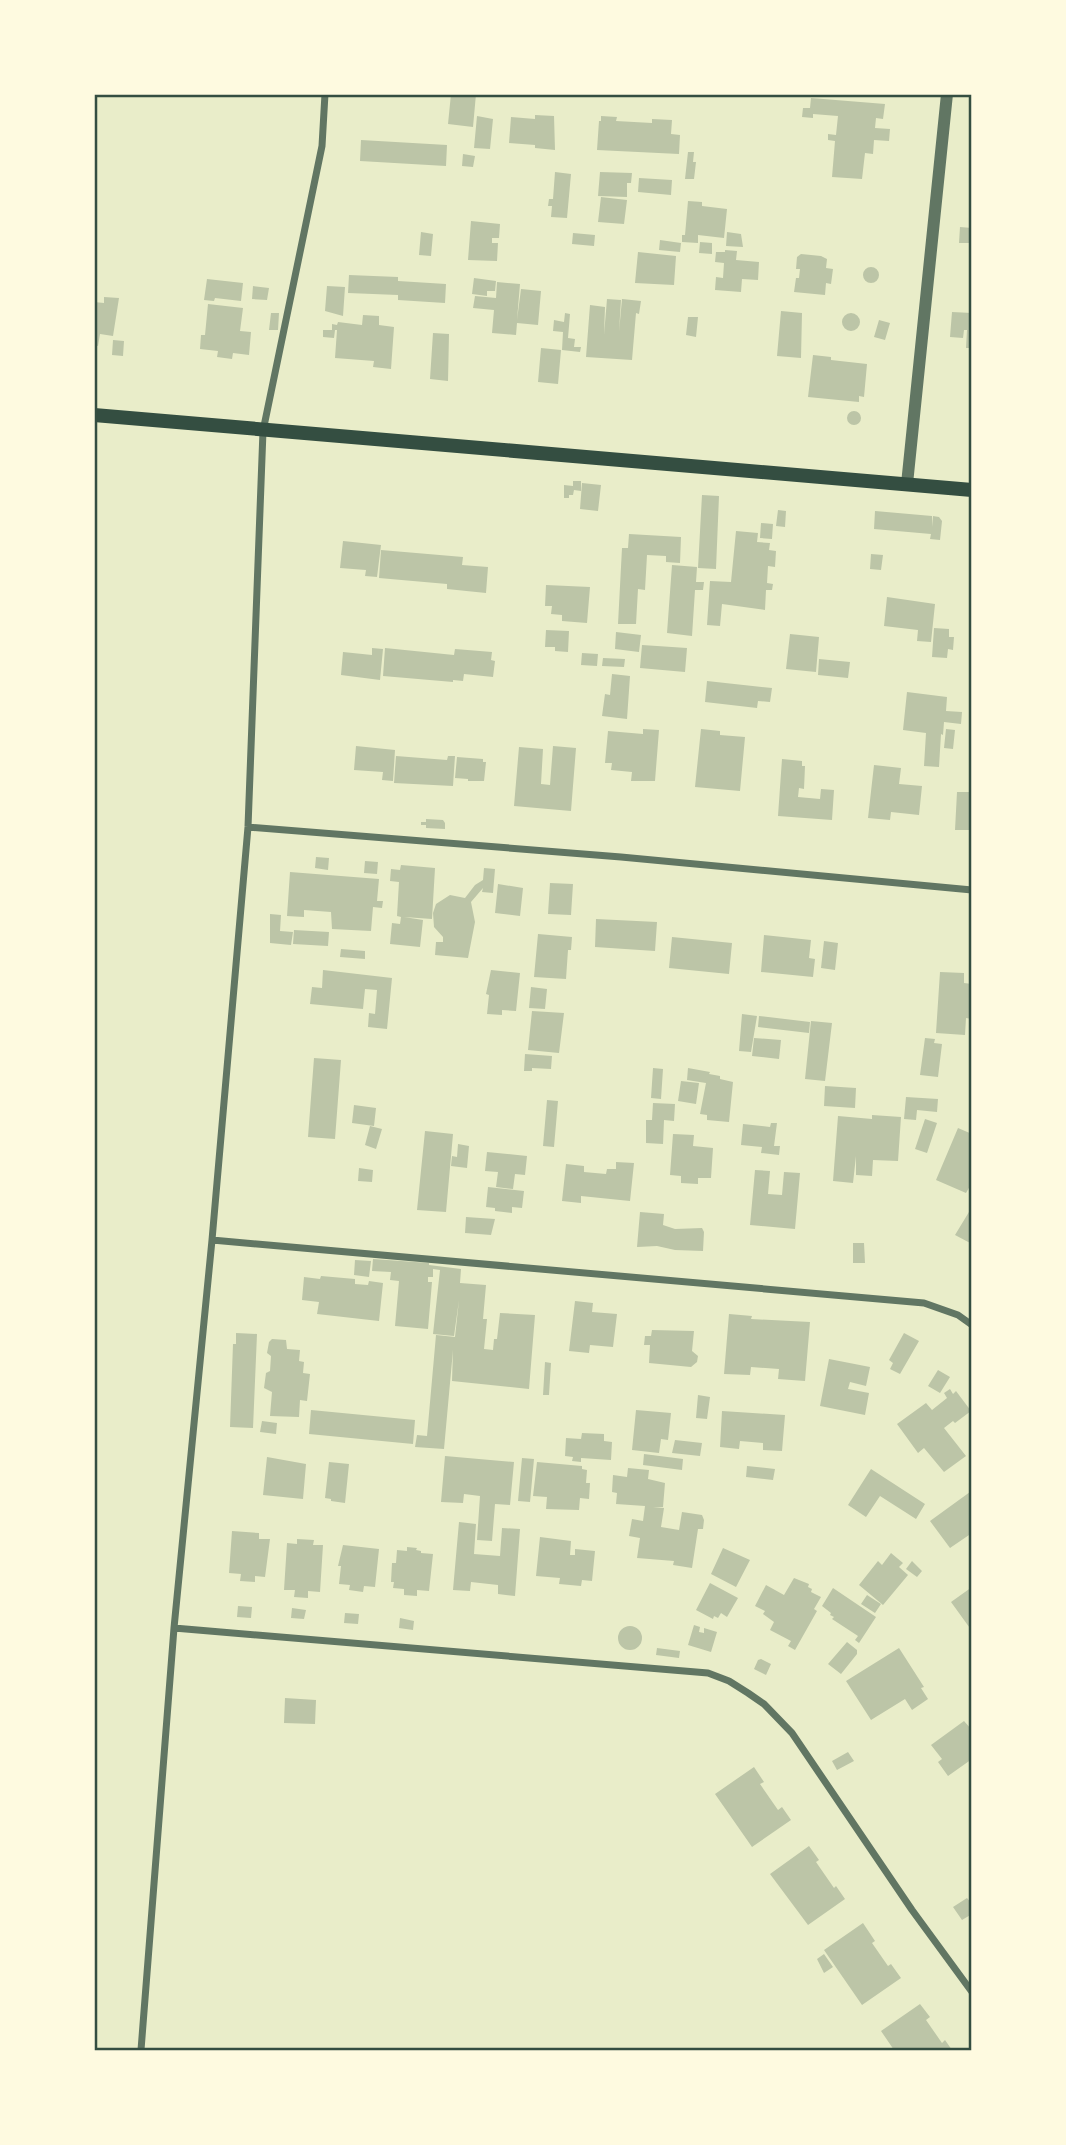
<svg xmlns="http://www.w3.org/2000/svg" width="1066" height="2145" font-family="Figtree,sans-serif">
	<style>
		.building { fill: #bcc5a7 }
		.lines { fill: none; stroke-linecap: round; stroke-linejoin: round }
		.minor { stroke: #617663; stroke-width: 7 }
		.tertiary { stroke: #617663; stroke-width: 12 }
		.secondary { stroke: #344e41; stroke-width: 14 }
		.neatline { fill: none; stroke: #344e41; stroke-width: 2.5 }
	</style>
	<rect width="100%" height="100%" fill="#e9edc9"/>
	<path class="building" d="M451 94H476L473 127 448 124Z
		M811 98 885 104 883 119 876 118 875 128 890 129 889 141 874 140 873 154 865 153 862 179 832 177 835 141 828 140V134L836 135 838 116 813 114V118L802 117 803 108H810Z
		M535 115 554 116 555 150 535 148V145L509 143 511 117 535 119Z
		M477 116 493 119 490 149 474 148Z
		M601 116 617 117 616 121 652 123V119L672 120 671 134 680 135 679 154 597 150 599 121H601Z
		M361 140 447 145 446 166 360 161Z
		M688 152H694L693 162H696L694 179H685Z
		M463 154 475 156 473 167 462 166Z
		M555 172 571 174 567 218 551 217 552 206H548L549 199H553Z
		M600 172 632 173 631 183H627V197L598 196Z
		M639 178 672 180 671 195 638 192Z
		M601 197 627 200 624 224 598 222Z
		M688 201 702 202V206L727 209 724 238 698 235V243L682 242V235H685Z
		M471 221 500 224 499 238H492V243H498L497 261 468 260Z
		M960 227 972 228V243H959Z
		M421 232 433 234 431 256 419 255Z
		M727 232 741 234 743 247 726 246Z
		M573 233 595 235 594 246 572 244Z
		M660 240 681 243 680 252 659 250Z
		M700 242 712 243V254L699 253Z
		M725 250 737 251 736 260 759 262 758 280 742 279 741 292 715 290 716 277 723 278 724 263 715 262 716 252H725Z
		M638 252 676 256 674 285 635 283Z
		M801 254 821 256 827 259 826 268 833 269 831 284 826 283 825 295 794 292 796 278H799L800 269H796L797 257Z
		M863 275a8 8 0 1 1 16 0a8 8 0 1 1-16 0Z
		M349 275 398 277V281L446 284 445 303 398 300V295L348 293Z
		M474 278 496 281 495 291H487V296L472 294Z
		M207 279 243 283 241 301 215 298 214 301 204 300Z
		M497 282 520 284 517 320 521 289 541 291 538 325 517 323 516 335 492 333 494 310 473 308 475 296 496 298Z
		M253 286 269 288 267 300 252 299Z
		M327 286 345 287 343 316 325 311Z
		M104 297 119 298 113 336 100 334 98 346 94 345V302L104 303Z
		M607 299 621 300 619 332 622 299 641 301 639 314 636 313 632 360 586 357 590 305 605 307 604 335Z
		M208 304 243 308 240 331 251 332 249 355 233 353 232 359 217 357 218 351 200 349 201 335H205Z
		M781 311 802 313 801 358 777 356Z
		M952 312 972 313V348H966L967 330H964L963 338 950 337Z
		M271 313H279L278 330H269Z
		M565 313 570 314 568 338 575 339 574 347H581L580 352 562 350 563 332 553 331 554 320 564 322Z
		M842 322a9 9 0 1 1 18 0a9 9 0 1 1-18 0Z
		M363 315 379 316V325L394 327 391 369 373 367 374 361 335 358 337 330H335L334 338 323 337V330H332V324L337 325 338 322 362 325Z
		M688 317H698L696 337 686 335Z
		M879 320 890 323 885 340 874 337Z
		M433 333 449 334 448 381 430 379Z
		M113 340 124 341 123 356 112 355Z
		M541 348 561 350 558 384 538 382Z
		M813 355 831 357V360L867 364 864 397 859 396V402L808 397Z
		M847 418a7 7 0 1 1 14 0a7 7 0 1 1-14 0Z
		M573 481H581V491L574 490 573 495H569V498H564V485L573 486Z
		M582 483 601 485 598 511 580 509Z
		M702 495 719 496 716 569 698 568Z
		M778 510 786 511 785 527 776 526Z
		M875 511 932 516V527L933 516 939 517 942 521 940 540 930 539 931 534 874 529Z
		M761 523 773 524 772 539 760 538Z
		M736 531 758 533 757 542 770 543 769 550 776 551 775 567 768 566 767 583 773 584 772 590H766L765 610 722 604 720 626 707 625 710 581 731 582Z
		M629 534 681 537 680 563 666 562V556L647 555 645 590 638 589 636 624H618L622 548H628Z
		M343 541 381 545 377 577 365 576 366 570 340 568Z
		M381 550 463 557 462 565 488 567 486 593 447 589V584L379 578Z
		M871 554 883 555 881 570 870 569Z
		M672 565 697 567 696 582H704L703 590H695L692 636 667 633Z
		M546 585 590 587 587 623 562 621V615L551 614 552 606H545Z
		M887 597 935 604 931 642 917 641 918 630 884 626Z
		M934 628 949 629V637H954L953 650 948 649 947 658 932 657Z
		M546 630 569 631 568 652 555 651V647H545Z
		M616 632 641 635 639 652 615 649Z
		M790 634 819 637 816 672 786 669Z
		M642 645 687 648 685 672 640 668Z
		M372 648 383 649 380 680 341 675 343 652 372 655Z
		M385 648 454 655 455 649 492 652 491 660 495 661 493 677 464 674 463 681 453 680V682L383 676Z
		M582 653 598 654 597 666 581 665Z
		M603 658 625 659 624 667 602 666Z
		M819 659 850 662 848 678 818 675Z
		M612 674 630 676 627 719 602 716 605 694 610 695Z
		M707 681 772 688 770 702 758 701 757 708 705 702Z
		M907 692 947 697 946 711 962 712 961 724 944 722 943 735 941 734 939 767 924 766 926 733 903 730Z
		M643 729 659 730 655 781H631L632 772 611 770 612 763H605L608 731 643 734Z
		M701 729 720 731V735L745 737 740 791 695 787Z
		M946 729 955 730 953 749 944 748Z
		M356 746 395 750 393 781 382 780 383 772 354 770Z
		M553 746 576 748 571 811 514 806 519 747 543 749 541 784 550 785Z
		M396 756 447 760 448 756H455L453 786 394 783Z
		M457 757 483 759V762H486L484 781H468V779L455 778Z
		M782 759 802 761V766H805L804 789 799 788 798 797 820 799 821 789 834 790 832 820 778 816Z
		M874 765 901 768 899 784 922 786 919 815 891 812 890 820 868 818Z
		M957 792H972V830H955Z
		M426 819 443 820 445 823V829L426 828V825H421V822H426Z
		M316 857 329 858 328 870 315 868Z
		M365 861 378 862 377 874 364 873Z
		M401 865 435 868 432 919 404 917 423 920 420 947 390 944 392 923 400 924 401 917 397 916 399 882 390 881 391 869 400 870Z
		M484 868 495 869 493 893 482 892 483 888 471 902 475 922 468 958 435 955 436 942H443V937L434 927 433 913 436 904 450 895 465 898 475 885 483 880Z
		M290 872 379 879 377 901H383L382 908 373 907 371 931 332 929 331 912 304 910V917L287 916Z
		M550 883 573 884 571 915 548 914Z
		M498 884 523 888 520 916 495 913Z
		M270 914 281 915 280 931 293 932 291 945 270 943Z
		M596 919 657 922 655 951 595 947Z
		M294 930 329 932 328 946 293 944Z
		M538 934 572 937 571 950H568L566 979 534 977Z
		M764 935 811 940 809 958 815 959 813 977 761 972Z
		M672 937 732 943 729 974 669 968Z
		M824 941 838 943 835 970 821 968Z
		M341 949 365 951V959L340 957Z
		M323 970 392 978 387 1029 368 1027 369 1013 375 1014 377 990 365 989 363 1009 310 1004 312 987 322 988Z
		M491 970 520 973 516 1011 502 1010V1015L487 1014 489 995 486 994Z
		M940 972 964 973V983L972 984V1019L966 1018 965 1035 936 1033Z
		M531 987 547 989 545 1009 529 1008Z
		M532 1011 564 1013 559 1053 528 1050Z
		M742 1014 757 1016 751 1052 739 1051Z
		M759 1016 810 1022 809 1033 758 1027Z
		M811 1021 832 1023 825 1081 805 1079Z
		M754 1038 781 1040 779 1059 752 1056Z
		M925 1038 935 1039 934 1043 942 1044 938 1077 920 1075Z
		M525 1054 552 1056 551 1069 532 1068V1071H524Z
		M314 1058 341 1060 335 1139 308 1137Z
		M653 1068 663 1069 661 1099 651 1098Z
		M688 1068 710 1072 709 1074 720 1076V1079L733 1082 729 1122 707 1120V1115L700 1114 706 1083 687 1080Z
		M681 1081 699 1083 696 1104 678 1101Z
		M825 1086 856 1088 855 1108 824 1106Z
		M906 1097 938 1099 937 1112 917 1110 916 1120 904 1119Z
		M547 1100 558 1101 554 1147 543 1146Z
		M653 1103 675 1104 674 1121 664 1120 663 1144 646 1143V1120H652Z
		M354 1105 376 1108 374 1126 352 1123Z
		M872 1115 901 1117 898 1161 873 1160 872 1176 856 1175V1156L853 1183 833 1181 838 1116 872 1119Z
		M925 1119 937 1123 927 1153 915 1149Z
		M771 1123H777L774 1146H780L779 1155 761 1153 762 1147 741 1145 743 1124 770 1127Z
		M370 1126 382 1129 376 1149 365 1145Z
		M958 1128 972 1134V1187L970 1186 966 1193 936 1180Z
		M425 1131 453 1134 446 1212 417 1210Z
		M673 1134 694 1135 693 1146 713 1148 711 1178H698V1184L681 1183V1176L670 1175Z
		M458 1144 469 1146 467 1168 451 1166 452 1156 457 1157Z
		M487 1152 527 1156 525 1175 515 1174 513 1189 496 1187 498 1172 485 1171Z
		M616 1162 634 1163 630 1201 581 1196V1203L562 1201 566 1164 584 1166V1172L606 1174 607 1169H616Z
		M359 1168 373 1170 372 1182 358 1181Z
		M755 1170 770 1171 768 1194 782 1195 784 1172 800 1173 795 1229 750 1225Z
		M488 1187 524 1191 522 1208 512 1207V1213L495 1211V1208L486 1207Z
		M972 1207V1244L955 1235Z
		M640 1212 664 1214 663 1225 675 1229 702 1228 704 1232 703 1251 675 1250 657 1246 637 1247Z
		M466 1217 495 1219 491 1235 465 1233Z
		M853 1243H864L865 1263H853Z
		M373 1259 429 1263V1265L461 1269 460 1283 486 1285 483 1319H487L484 1349 493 1350 494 1339H497L500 1313 535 1315 529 1389 452 1381 453 1350 444 1449 415 1447 417 1435 427 1436 436 1335 455 1337 459 1300 454 1336 433 1334 440 1270 433 1269V1277H428V1282H432L428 1329 395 1326 399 1281 390 1280 391 1272 372 1271Z
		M355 1260 371 1261 369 1277 354 1275Z
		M321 1276 355 1279V1284L368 1285 369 1281 383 1283 379 1321 317 1314 319 1302 302 1300 304 1277 320 1279Z
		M575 1301 593 1303 592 1312 617 1314 613 1347 590 1345 589 1353 569 1351Z
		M729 1314 752 1316 751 1319 810 1322 805 1381 778 1379 779 1369 751 1367 750 1375 724 1374Z
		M652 1330 694 1331 692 1351 698 1356 697 1362 691 1367 649 1363 650 1345H644L645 1336H651Z
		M236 1333 257 1334 253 1428 230 1427 233 1344H236Z
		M904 1333 919 1341 900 1374 890 1369 893 1363 889 1360Z
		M272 1339 286 1340 287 1349 300 1350 299 1361 304 1362 303 1373 310 1374 307 1401 300 1400 299 1417 270 1416 272 1392 264 1388 266 1373 270 1371 271 1356 267 1353 269 1342Z
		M829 1359 870 1367 866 1386 850 1382 848 1389 869 1393 865 1415 820 1406Z
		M545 1362 551 1363 549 1395H543Z
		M938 1370 950 1377 940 1393 928 1386Z
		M950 1389 953 1394 956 1391 971 1411 955 1423 953 1421 944 1428 966 1456 944 1472 924 1448 918 1453 897 1424 926 1403 932 1410 947 1398 944 1393Z
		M698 1395 710 1397 707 1419 696 1418Z
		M311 1410 415 1420 413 1444 309 1434Z
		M636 1410 671 1413 668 1440 661 1439 659 1453 632 1450Z
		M722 1411 785 1415 782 1451 763 1450V1443L740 1441 739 1449 720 1447Z
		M262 1421 277 1423 276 1434 260 1432Z
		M582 1433 604 1434V1441L612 1442 611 1460 581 1458V1462L572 1461 573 1457 565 1456 566 1438 581 1439Z
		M675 1440 702 1443 700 1456 672 1453Z
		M644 1454 683 1459 682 1470 643 1465Z
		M445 1456 514 1462 510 1505 495 1504 492 1541 477 1540 480 1496 464 1494 463 1503 441 1502Z
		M267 1457 306 1464 303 1499 263 1495Z
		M522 1458 534 1459 530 1502 518 1501Z
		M329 1462 349 1464 345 1503 331 1501V1499L325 1498Z
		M537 1462 582 1466V1469L587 1470 586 1483H590L589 1499 580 1498 579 1510 546 1509 547 1497 533 1496Z
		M747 1466 775 1469 773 1480 746 1477Z
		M628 1468 649 1470 648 1479 665 1483 663 1507H653L664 1508 661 1527 679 1530 682 1512 702 1515 704 1520 703 1529H698L692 1568 673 1565 674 1561 637 1558 640 1538 629 1536 632 1519 643 1521 645 1506 616 1504 617 1493 612 1492 613 1475 627 1477Z
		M871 1469 925 1504 916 1519 880 1496 866 1517 848 1505Z
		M970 1492 972 1533 950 1548 930 1521Z
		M459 1522 476 1524 474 1554 500 1556 502 1528 520 1529 515 1596 498 1594V1585L471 1582 470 1591 453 1590Z
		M232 1531 259 1533V1539H270L265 1577 255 1576V1582L240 1581 241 1574 229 1573Z
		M540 1537 571 1541 570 1555H575V1549L595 1551 592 1581 582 1580 581 1586 559 1584 560 1578 536 1576Z
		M297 1539 314 1540 313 1545H323L320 1592 308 1591V1598L294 1597 295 1590H284L287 1543 297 1544Z
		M343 1545 379 1549 375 1587 364 1586 363 1592 349 1590 350 1585 339 1584 341 1566H338Z
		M407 1547 417 1548 416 1550 421 1551V1553L433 1554 429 1591 417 1590V1596L404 1595V1589L393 1588 394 1582H391L392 1563H396L397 1550 407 1551Z
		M723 1548 750 1560 736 1587 711 1574Z
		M891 1553 903 1563 899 1567 908 1575 883 1605 859 1585 878 1561 882 1565Z
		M912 1561 922 1571 917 1577 906 1569Z
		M794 1578 809 1584 808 1587 812 1589 811 1592 821 1597 814 1609 817 1611 795 1650 788 1646 791 1641 770 1630 774 1622 763 1614 765 1611 755 1606 766 1585 784 1595Z
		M710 1583 738 1598 727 1617 721 1613 718 1618 714 1616 713 1619 696 1610Z
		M972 1587V1631L951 1602Z
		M833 1588 876 1617 859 1643 855 1640 858 1636 832 1619 834 1617 830 1615 831 1613 822 1606Z
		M867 1595 881 1604 875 1613 861 1604Z
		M238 1606 252 1607 251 1618 237 1617Z
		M292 1608 306 1610 304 1619 291 1618Z
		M345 1613 359 1614 358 1624 344 1623Z
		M400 1618 414 1621 413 1630 399 1628Z
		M694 1625 700 1627 699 1632 704 1633V1628L717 1632 711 1652 688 1645Z
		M618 1638a12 12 0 1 1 24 0a12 12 0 1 1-24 0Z
		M847 1642 857 1650V1654L841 1674 828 1664Z
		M657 1648 680 1651 679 1658 656 1655Z
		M899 1648 924 1687 921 1688 928 1699 912 1710 905 1699 871 1720 846 1681Z
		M761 1659 771 1664 766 1675 754 1669 758 1660Z
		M285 1698 316 1700 315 1724 284 1723Z
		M964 1721 972 1730V1759L948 1776 938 1762 942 1759 931 1745Z
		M848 1752 854 1761 837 1770 832 1761Z
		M754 1767 764 1782 760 1784 778 1810 782 1807 791 1820 752 1847 715 1794Z
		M809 1846 819 1860 816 1862 834 1888 836 1886 845 1899 808 1925 770 1874Z
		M967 1898 972 1904V1914L962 1920 953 1907Z
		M863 1923 875 1941 872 1943 888 1966 891 1964 901 1978 862 2005 824 1950Z
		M824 1954 833 1967 824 1973 817 1959Z
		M920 2004 930 2017 926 2020 942 2043 945 2040 952 2050H894L881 2031Z"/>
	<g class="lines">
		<path class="minor" d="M248 827 621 857 972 890
			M212 1240 924 1303 958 1315 972 1325
			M174 1628 708 1673 729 1681 748 1693 764 1704 792 1733 912 1910 972 1992
			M141 2050 174 1628 212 1240 248 827 263 431 322 146 325 94"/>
		<path class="tertiary" d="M907 484 947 94"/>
		<path class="secondary" d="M94 415 972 490"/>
	</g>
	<rect width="1066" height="2145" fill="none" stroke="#fefae0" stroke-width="192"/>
	<rect x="96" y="96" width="874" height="1953" class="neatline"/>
</svg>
